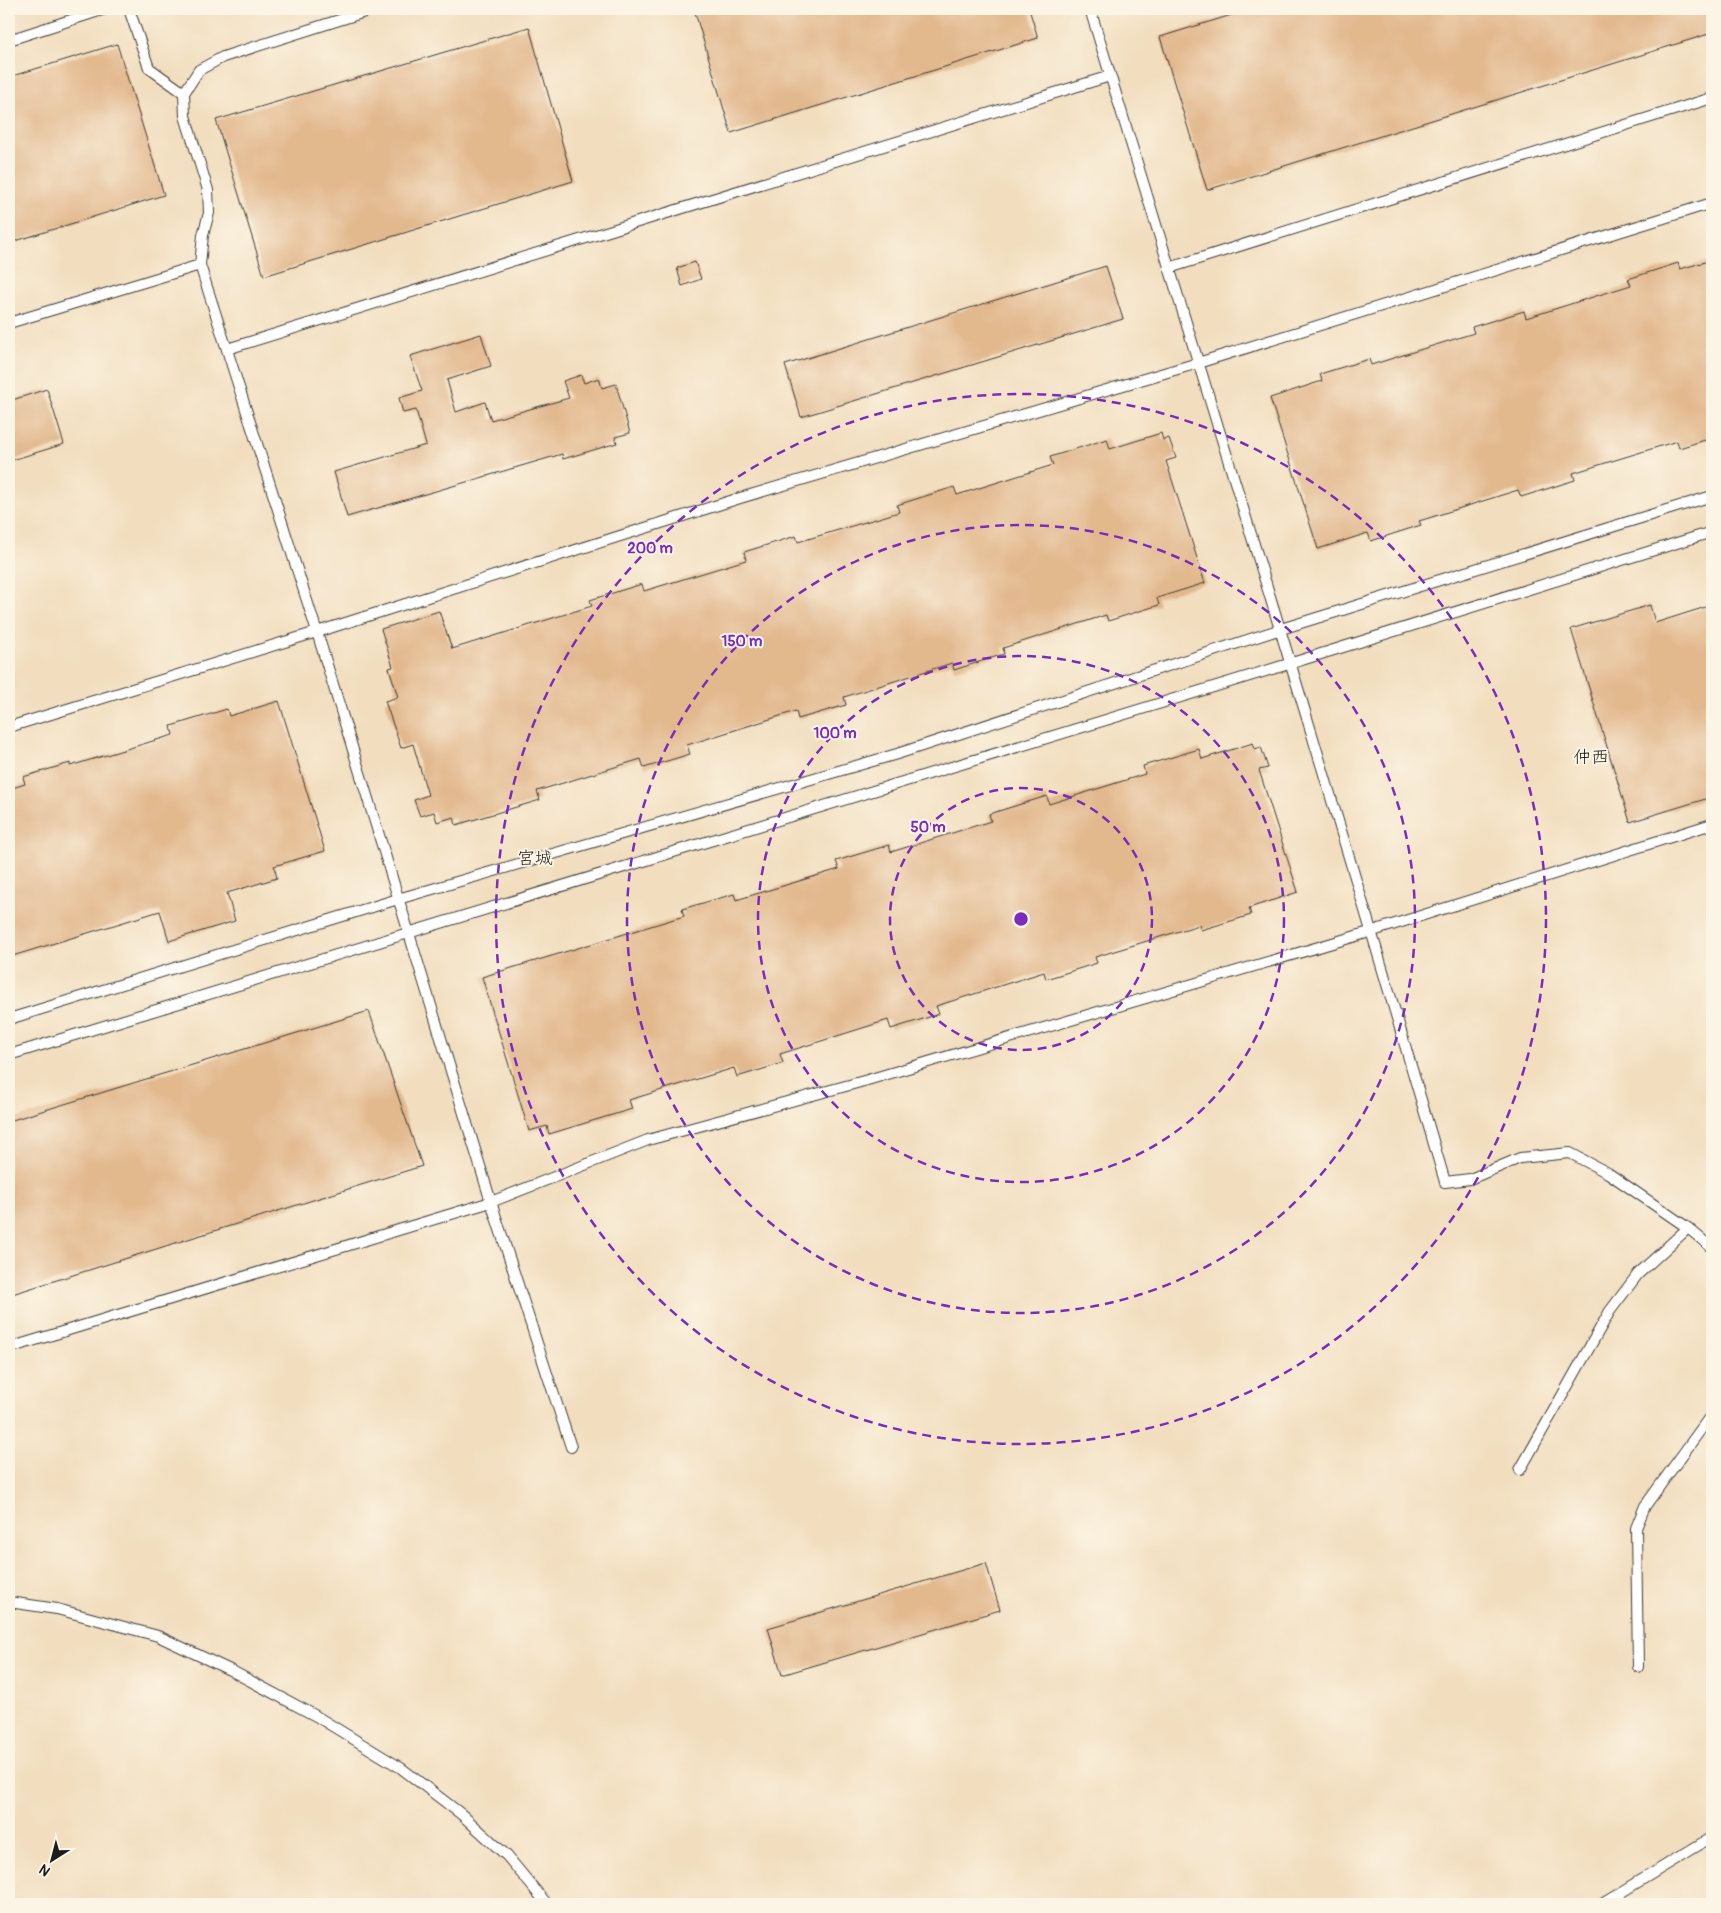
<svg xmlns="http://www.w3.org/2000/svg" width="1721" height="1913" font-family="Pangolin,'Klee One',sans-serif">
	<style>
		.building { fill: #e2b88d }
		.lines { fill: none; stroke-linecap: round; stroke-linejoin: round }
		.service-casing { stroke: #3c3934; stroke-width: 12 }
		.service { stroke: #fff; stroke-width: 10 }
		.ring { fill: none; stroke: #7b2cbf; stroke-width: 2.5; stroke-dasharray: 9 6 }
		.labels { text-anchor: middle; dominant-baseline: central; stroke-width: 4; stroke-linejoin: round; paint-order: stroke }
		.quarter-label { font-size: 18px; fill: #1c1c1c; stroke: #fcf5e5 }
		.centre { fill: #7b2cbf; stroke: #fcf5e5; stroke-width: 2.5 }
		.ring-label { font-size: 15px; text-anchor: middle; font-weight: bold; fill: #7b2cbf; stroke: #fcf5e5; stroke-width: 4; stroke-linejoin: round; paint-order: stroke }
	</style>
	<rect width="100%" height="100%" fill="#fcf5e5"/>
	<filter id="ink" filterUnits="userSpaceOnUse"><feTurbulence type="fractalNoise" baseFrequency=".02" numOctaves="2"/><feDisplacementMap in="SourceGraphic" scale="10" xChannelSelector="R" yChannelSelector="G"/><feConvolveMatrix kernelMatrix="1 2 1 2 8 2 1 2 1" color-interpolation-filters="sRGB"/></filter>
	<filter id="wash" filterUnits="userSpaceOnUse"><feTurbulence type="fractalNoise" baseFrequency=".0096" numOctaves="4" result="noise"/><feDisplacementMap in="SourceGraphic" scale="20" xChannelSelector="R" yChannelSelector="G"/><feGaussianBlur stdDeviation="1.12" result="paint"/><feColorMatrix in="noise" values="0 0 0 0 0 0 0 0 0 0 0 0 0 0 0 0 0 1.4 0 .05"/><feComposite in="paint" operator="in"/></filter>
	<g filter="url(#wash)">
		<rect width="100%" height="100%" fill="#f2debf"/>
		<g id="blocks">
			<path class="building" d="M694 9H1029L1038 38 731 133Z
				M1251 9H1712V33L1207 190 1160 37Z
				M529 27 573 181 264 276 216 120Z
				M117 44 164 195 9 243V77Z
				M1712 260V438L1679 448 1677 441 1573 473 1575 480 1521 497 1518 490 1419 521 1421 525 1371 541 1368 533 1318 549 1270 398 1322 381 1320 374 1369 359 1371 365 1474 333 1472 327 1524 311 1526 318 1631 285 1628 279 1678 263 1680 269Z
				M695 262 701 279 682 286 677 268Z
				M1106 266 1123 319 801 417 785 365Z
				M481 334 491 366 447 380 456 412 485 402 491 420 569 398 563 381 581 375 584 383 599 378 602 388 616 384 630 433 615 437 617 443 563 459 562 454 347 517 334 472 426 445 416 410 403 413 399 398 422 391 410 356Z
				M47 389 64 444 9 461V401Z
				M1161 433 1163 440 1169 438 1176 458 1166 461 1205 583 1157 598 1159 605 1108 621 1106 615 1003 648 1004 654 954 670 952 663 844 697 846 705 798 719 796 711 687 745 690 754 644 768 641 759 537 791 540 800 456 825 454 817 437 822 434 812 420 816 414 800 428 795 413 744 401 748 385 701 398 697 389 668 393 667 381 629 439 611 452 649 592 606 590 600 642 584 644 591 746 560 744 552 796 536 798 542 899 512 897 505 954 487 957 495 1053 465 1050 457 1107 439 1110 449Z
				M1650 605 1655 623 1712 605V797L1630 822 1571 629Z
				M279 701 325 851 274 866 277 878 227 893 235 921 169 941 160 911 9 957V789L25 784 23 777 70 763V766L173 735 171 726 227 709 229 716Z
				M1253 743 1255 749 1261 747 1268 768 1259 770 1298 892 1249 908 1251 915 1201 930 1199 925 1095 957 1097 963 1046 979 1044 972 936 1006 939 1014 891 1029 888 1020 780 1054 783 1063 737 1077 734 1068 629 1100 632 1109 549 1134 547 1126 529 1131 482 977 684 916 682 909 734 894 736 900 839 869 836 861 889 845 891 852 991 821 989 814 1047 796 1049 804 1145 774 1143 766 1199 749 1202 759Z
				M369 1011 422 1166 9 1295V1121Z
				M986 1563 1000 1610 782 1675 768 1628Z"/>
		</g>
	</g>
	<g filter="url(#ink)">
		<use href="#blocks" fill-opacity="0" stroke="#3c3934" stroke-width="1"/>
		<g class="lines">
			<defs>
				<path id="service" d="M129 9 149 68 184 93
					M1090 9C1209 399 1331 789 1445 1182L1470 1179 1520 1158 1570 1153 1608 1173 1688 1228 1712 1248
					M9 40 105 9
					M200 265 317 632 491 1202 571 1447
					M1169 268 1712 98
					M9 323 200 265 203 235 209 213 208 190 185 116 184 93 199 70 223 57 374 9
					M227 349 1110 76
					M9 727 317 632 740 498 1198 363 1712 203
					M9 1019 398 899 897 754 1281 629 1712 496
					M9 1055 1292 663 1712 532
					M9 1348 491 1202 648 1140 864 1081 1373 931 1712 824
					M1520 1470 1610 1311 1638 1274 1688 1228
					M9 1602 57 1609 158 1636 232 1671 316 1716 401 1768 461 1814 507 1856 547 1904
					M1638 1667 1636 1528 1645 1506 1712 1414
					M1602 1904 1712 1837"/>
			</defs>
			<use href="#service" class="service-casing"/>
			<use href="#service" class="service"/>
		</g>
	</g>
	<g class="ring">
		<circle cx="1021" cy="919" r="131"/>
		<circle cx="1021" cy="919" r="263"/>
		<circle cx="1021" cy="919" r="394"/>
		<circle cx="1021" cy="919" r="525"/>
	</g>
	<g class="labels">
		<g class="quarter-label">
			<text x="1591" y="757">仲西</text>
			<text x="535" y="858">宮城</text>
		</g>
	</g>
	<circle cx="1021" cy="919" r="8" class="centre"/>
	<g class="ring-label">
		<text x="650" y="553">200 m</text>
		<text x="742" y="646">150 m</text>
		<text x="835" y="738">100 m</text>
		<text x="928" y="832">50 m</text>
	</g>
	<rect width="1721" height="1913" fill="none" stroke="#fcf5e5" stroke-width="30"/>
	<g transform="translate(52 1860) rotate(216)" stroke="#fcf5e5" stroke-width="4" paint-order="stroke">
	<path d="M0-4L9 19L0 12L-9 19Z" fill="#1c1c1c"/>
	<text y="-8" font-size="14" font-weight="bold" text-anchor="middle" fill="#1c1c1c">N</text>
	</g>
</svg>
